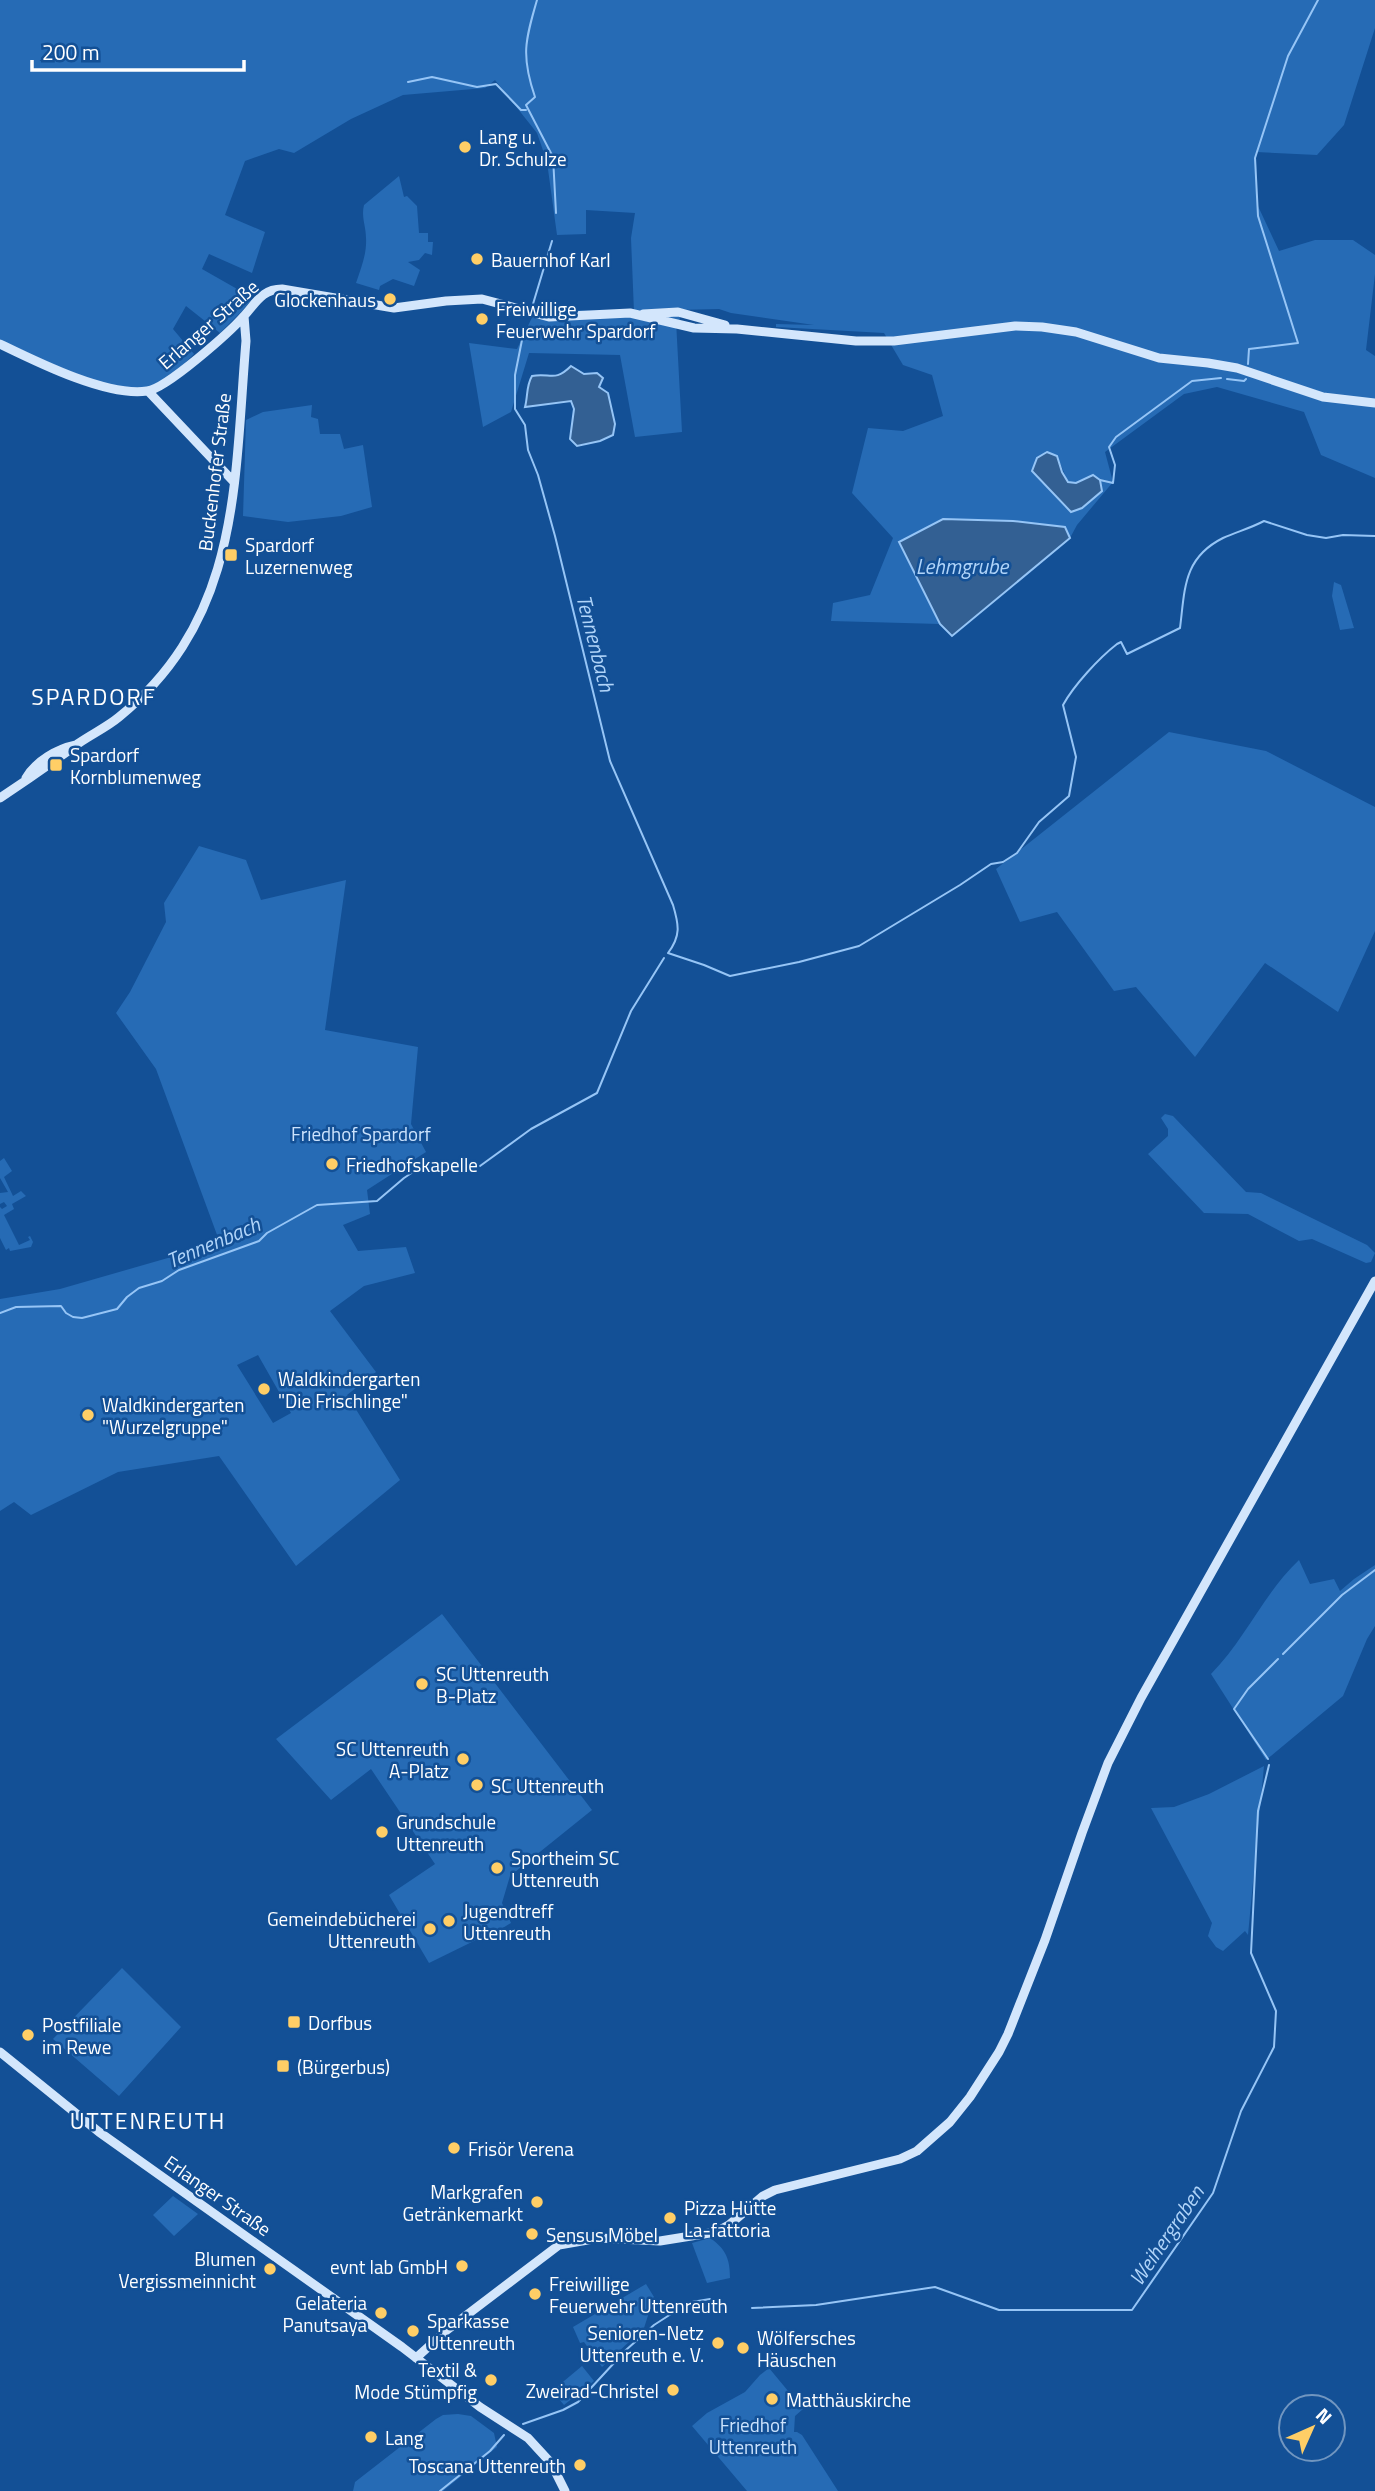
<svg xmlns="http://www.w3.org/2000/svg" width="1375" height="2491" font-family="'Titillium Web',sans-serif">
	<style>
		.green { fill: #266bb5; fill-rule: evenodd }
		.water { fill: #336093; stroke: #96c5f6; stroke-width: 2 }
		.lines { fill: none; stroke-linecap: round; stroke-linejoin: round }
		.stream { stroke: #96c5f6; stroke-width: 2 }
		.secondary { stroke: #d3e6fc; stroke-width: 9 }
		.poi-dot { fill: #ffce66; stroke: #135096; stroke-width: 2.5 }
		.labels { text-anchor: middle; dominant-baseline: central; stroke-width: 5; stroke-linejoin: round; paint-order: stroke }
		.poi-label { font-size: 19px; fill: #fff; stroke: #135096; text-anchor: start }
		.street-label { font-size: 19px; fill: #fff; stroke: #135096 }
		.park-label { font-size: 19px; fill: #cce3fd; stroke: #135096 }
		.water-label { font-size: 21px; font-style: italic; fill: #b0d4f9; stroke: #135096 }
		.quarter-label { font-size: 23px; letter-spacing: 2px; fill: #fff; stroke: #135096 }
	</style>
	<rect width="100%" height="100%" fill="#135096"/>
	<path class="green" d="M0 0H1375V28L1344 125 1317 155 1256 152 1257 204 1279 251 1315 240H1353L1375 255V274L1366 350 1375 356V478L1321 455 1304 412 1217 387 1184 394 1105 452 1113 482 1077 525 1070 538 1065 527 899 542 940 624 831 621 833 603 870 595 893 538 852 493 868 428 903 431 943 416 932 375 903 365 884 333 776 327V324L814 325 731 313 719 309 676 310 681 315 679 321H676L682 432 635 437 620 355 529 353 511 412 483 427 469 343 517 349 536 309 634 312 631 238 635 213 586 210V234L557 235 547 162 537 133 495 80 485 88 403 95 351 119 294 153 279 149 245 161 225 215 265 232 252 273 209 254 202 269 253 298 242 311 220 333 186 306 173 329 194 354C181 367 165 386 147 390 120 397 27 353 0 340ZM1057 456 1068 482 1076 483 1065 507 1048 487Z
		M399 176 404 197 407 196 417 206 419 233H428V242H433L432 255 425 253 419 260 408 262 420 270 414 286 393 279 380 286 379 290 356 283C361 268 367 254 366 238 366 226 361 217 364 205Z
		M312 405 311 417 318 419 320 434H340L344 449 363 445 372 507 341 516 288 522 243 516 246 420 263 412Z
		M1334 582 1341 585 1354 628 1340 630 1332 596Z
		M1169 732 1266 751 1375 807V931L1338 1012 1265 963 1195 1057 1136 987 1114 991 1057 912 1020 922 996 869Z
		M199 846 246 860 261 900 346 880 325 1030 418 1047 411 1124 426 1152 367 1190 370 1214 343 1225 358 1251 406 1247 415 1273 364 1286 330 1311 376 1372 347 1395 400 1480 296 1566 219 1456 118 1472 31 1515 14 1502 0 1511V1299L60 1289 220 1243 156 1069 116 1013 130 992 166 922 164 903ZM258 1355 291 1413 273 1423 237 1365Z
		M1165 1114 1173 1116 1246 1192 1261 1193 1367 1245 1375 1253 1371 1262 1366 1263 1312 1239 1299 1241 1248 1214 1204 1213 1148 1154 1168 1136V1129L1161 1118Z
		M4 1158 12 1171 4 1177 13 1196 21 1191 26 1196 12 1204 14 1209 4 1215 19 1245 30 1240 28 1237 30 1236 33 1242 31 1247 10 1251 9 1248 6 1250 0 1238V1207L2 1209 7 1206 4 1202 0 1204V1193L8 1192 0 1178V1161Z
		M1299 1560 1310 1584 1334 1579 1340 1591 1354 1579 1375 1565V1626L1367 1639 1343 1696 1266 1760 1211 1674C1245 1640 1264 1593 1299 1560Z
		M442 1614 592 1810 510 1876 502 1903 511 1923 480 1942 478 1939 429 1963 389 1895 435 1864 371 1769 331 1800 276 1739Z
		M1264 1766 1248 1935 1245 1931 1223 1951 1216 1947 1208 1936 1212 1923 1151 1808 1174 1807 1209 1794Z
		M122 1968 181 2027 119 2096 53 2039Z
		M173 2196 198 2214 174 2236 153 2215Z
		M710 2238C726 2249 730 2259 730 2278L707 2283 692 2243Z
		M646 2284 654 2297 644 2328 602 2367 584 2342 580 2343 573 2327Z
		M582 2366 594 2381 564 2405 552 2391Z
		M769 2368 803 2409 795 2416 794 2432H797L802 2435 838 2491H747L692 2426 707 2413 745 2392 760 2375Z
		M458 2414 471 2416 494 2433 497 2447 443 2491H353L355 2482 436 2419 443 2415Z"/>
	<path class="water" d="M571 366 584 374 597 373 603 378 599 387 608 393 615 424 613 435 600 441 577 446 570 439 574 409 571 401 525 407C528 396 526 386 532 376 550 372 554 383 571 366Z
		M1047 452 1057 456 1062 472 1068 482 1076 483 1093 475 1100 480 1102 491 1082 508 1071 512 1032 471 1037 458Z
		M943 519 1013 521 1065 527 1070 538 952 636 940 624 899 542Z"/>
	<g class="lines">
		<path class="stream" d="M537 0C525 41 521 56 535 97L526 105 553 157 556 213
			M408 82 432 77 477 87 496 84 521 110H526
			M533 304 552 241
			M524 330 515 375V409L525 425 528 450 538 475 555 536 610 761 673 905C679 925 681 936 668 953L704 965 730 976 799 962 859 946 960 885 991 864 1003 862 1017 853 1039 822 1069 796 1076 757 1063 705C1074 685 1099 658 1117 644L1121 642 1127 654 1180 628C1185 589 1183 558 1223 538 1236 532 1251 528 1264 521L1307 535 1326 538 1343 535 1375 536
			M1248 364 1249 349 1298 343 1258 216 1255 158 1288 56 1318 0
			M1227 379 1244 381 1246 379
			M1100 480 1113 483 1115 465 1109 447 1116 437 1192 381 1221 378
			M0 1313 16 1307 61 1306 66 1313 73 1317 82 1318 117 1309 127 1297 139 1288 162 1281 179 1270 259 1241 267 1233 317 1205 377 1201 404 1178 425 1164 480 1166 531 1129 597 1093 631 1011 664 958
			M1283 1654 1342 1595 1375 1570
			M1268 1759 1234 1709 1248 1689 1278 1659
			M692 2302 710 2299
			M752 2308 816 2305 935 2287 999 2310H1132L1213 2193 1241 2111 1274 2047 1276 2011 1251 1953 1258 1811 1269 1765
			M523 2424 563 2410 578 2402 626 2350 654 2325 685 2305
			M440 2491 490 2451 504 2435"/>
		<path class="secondary" d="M643 314 678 312 725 325
			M0 344C37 362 107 397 147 391 166 389 230 332 244 316 256 303 262 289 282 289L394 308 446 301 482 299 549 317 630 313 694 328 737 329 856 341H894L1015 326 1042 327 1076 332 1159 358 1208 363 1237 368 1323 397 1375 403
			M148 391 234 482
			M26 778C36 761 57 749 76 745
			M0 798C27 780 53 762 79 743 92 734 107 727 119 717 241 618 234 484 246 341L244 316
			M0 2052 99 2132 402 2347 480 2407 528 2438 551 2463 565 2491
			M416 2358 447 2330 559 2245 599 2238 660 2241 716 2232 729 2225 763 2196 775 2190 900 2159 917 2151 950 2122 970 2097 999 2052 1008 2034 1045 1940 1082 1833 1108 1763 1141 1698 1375 1281"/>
	</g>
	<g class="poi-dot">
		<circle cx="465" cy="147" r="7"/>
		<circle cx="477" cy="259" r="7"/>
		<circle cx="390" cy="299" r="7"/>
		<circle cx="482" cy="319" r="7"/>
		<rect x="224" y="548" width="14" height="14" rx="3.5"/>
		<rect x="49" y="758" width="14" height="14" rx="3.5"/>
		<circle cx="332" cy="1164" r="7"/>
		<circle cx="264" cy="1389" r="7"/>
		<circle cx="88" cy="1415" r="7"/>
		<circle cx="422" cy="1684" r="7"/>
		<circle cx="463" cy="1759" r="7"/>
		<circle cx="477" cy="1785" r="7"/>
		<circle cx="382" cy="1832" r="7"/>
		<circle cx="497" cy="1868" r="7"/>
		<circle cx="449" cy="1921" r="7"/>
		<circle cx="430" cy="1929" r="7"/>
		<rect x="287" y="2015" width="14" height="14" rx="3.5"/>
		<circle cx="28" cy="2035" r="7"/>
		<rect x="276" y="2059" width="14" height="14" rx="3.5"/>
		<circle cx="454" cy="2148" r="7"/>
		<circle cx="537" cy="2202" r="7"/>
		<circle cx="670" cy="2218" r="7"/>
		<circle cx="532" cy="2234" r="7"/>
		<circle cx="462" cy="2266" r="7"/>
		<circle cx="270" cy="2269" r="7"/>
		<circle cx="535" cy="2294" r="7"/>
		<circle cx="381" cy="2313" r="7"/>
		<circle cx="413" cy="2331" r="7"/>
		<circle cx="718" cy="2343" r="7"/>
		<circle cx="743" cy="2348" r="7"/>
		<circle cx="491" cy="2380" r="7"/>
		<circle cx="673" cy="2390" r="7"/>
		<circle cx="772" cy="2399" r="7"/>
		<circle cx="371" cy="2437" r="7"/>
		<circle cx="580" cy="2465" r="7"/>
	</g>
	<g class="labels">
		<g class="poi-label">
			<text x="479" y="136">Lang u.<tspan x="479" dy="22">Dr. Schulze</tspan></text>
			<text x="491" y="259">Bauernhof Karl</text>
			<text x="376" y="299" text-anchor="end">Glockenhaus</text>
			<text x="496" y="308">Freiwillige<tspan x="496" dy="22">Feuerwehr Spardorf</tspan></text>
			<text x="245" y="544">Spardorf<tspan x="245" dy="22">Luzernenweg</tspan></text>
			<text x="70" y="754">Spardorf<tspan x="70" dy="22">Kornblumenweg</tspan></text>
			<text x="346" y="1164">Friedhofskapelle</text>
			<text x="278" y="1378">Waldkindergarten<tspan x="278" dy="22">"Die Frischlinge"</tspan></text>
			<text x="102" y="1404">Waldkindergarten<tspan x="102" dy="22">"Wurzelgruppe"</tspan></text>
			<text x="436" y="1673">SC Uttenreuth<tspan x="436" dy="22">B-Platz</tspan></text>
			<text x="449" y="1748" text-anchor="end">SC Uttenreuth<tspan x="449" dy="22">A-Platz</tspan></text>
			<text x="491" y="1785">SC Uttenreuth</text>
			<text x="396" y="1821">Grundschule<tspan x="396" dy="22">Uttenreuth</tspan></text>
			<text x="511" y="1857">Sportheim SC<tspan x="511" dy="22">Uttenreuth</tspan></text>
			<text x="463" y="1910">Jugendtreff<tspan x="463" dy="22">Uttenreuth</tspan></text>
			<text x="416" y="1918" text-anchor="end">Gemeindebücherei<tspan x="416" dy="22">Uttenreuth</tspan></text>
			<text x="308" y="2022">Dorfbus</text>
			<text x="42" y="2024">Postfiliale<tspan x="42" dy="22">im Rewe</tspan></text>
			<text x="297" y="2066">(Bürgerbus)</text>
			<text x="468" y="2148">Frisör Verena</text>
			<text x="523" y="2191" text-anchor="end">Markgrafen<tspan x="523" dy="22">Getränkemarkt</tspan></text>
			<text x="684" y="2207">Pizza Hütte<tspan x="684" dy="22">La-fattoria</tspan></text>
			<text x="546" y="2234">Sensus Möbel</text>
			<text x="256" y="2258" text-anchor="end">Blumen<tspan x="256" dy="22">Vergissmeinnicht</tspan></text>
			<text x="448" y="2266" text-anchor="end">evnt lab GmbH</text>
			<text x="549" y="2283">Freiwillige<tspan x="549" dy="22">Feuerwehr Uttenreuth</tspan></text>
			<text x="367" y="2302" text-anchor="end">Gelateria<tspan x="367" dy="22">Panutsaya</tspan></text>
			<text x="427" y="2320">Sparkasse<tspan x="427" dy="22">Uttenreuth</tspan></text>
			<text x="704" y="2332" text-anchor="end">Senioren-Netz<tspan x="704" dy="22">Uttenreuth e. V.</tspan></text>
			<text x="757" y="2337">Wölfersches<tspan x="757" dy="22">Häuschen</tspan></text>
			<text x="477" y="2369" text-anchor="end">Textil &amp;<tspan x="477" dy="22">Mode Stümpfig</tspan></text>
			<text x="659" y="2390" text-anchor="end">Zweirad-Christel</text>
			<text x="786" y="2399">Matthäuskirche</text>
			<text x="385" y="2437">Lang</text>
			<text x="566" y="2465" text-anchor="end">Toscana Uttenreuth</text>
		</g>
		<g class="street-label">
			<text transform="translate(208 324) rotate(-41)">Erlanger Straße</text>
			<text transform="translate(214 472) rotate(-83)">Buckenhofer Straße</text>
			<text transform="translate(218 2195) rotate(35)">Erlanger Straße</text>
		</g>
		<g class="park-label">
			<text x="361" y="1133">Friedhof Spardorf</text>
			<text x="753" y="2424">Friedhof<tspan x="753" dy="22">Uttenreuth</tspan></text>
		</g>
		<g class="water-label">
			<text x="962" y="566">Lehmgrube</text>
			<text transform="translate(596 643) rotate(76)">Tennenbach</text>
			<text transform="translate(213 1242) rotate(-23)">Tennenbach</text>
			<text transform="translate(1166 2235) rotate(-56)">Weihergraben</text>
		</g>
		<g class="quarter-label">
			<text x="94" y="696">SPARDORF</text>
			<text x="148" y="2120">UTTENREUTH</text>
		</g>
	</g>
	<g transform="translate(1312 2428) rotate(45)"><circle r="33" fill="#135096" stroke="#7196c0" stroke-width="2"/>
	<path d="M0-5L12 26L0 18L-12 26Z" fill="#ffce66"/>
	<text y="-10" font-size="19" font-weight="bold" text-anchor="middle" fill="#ffffff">N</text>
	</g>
	<path d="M32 60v10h212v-10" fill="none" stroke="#ffffff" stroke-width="3.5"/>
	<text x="42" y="60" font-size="21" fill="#ffffff" stroke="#135096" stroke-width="5" paint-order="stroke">200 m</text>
</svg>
